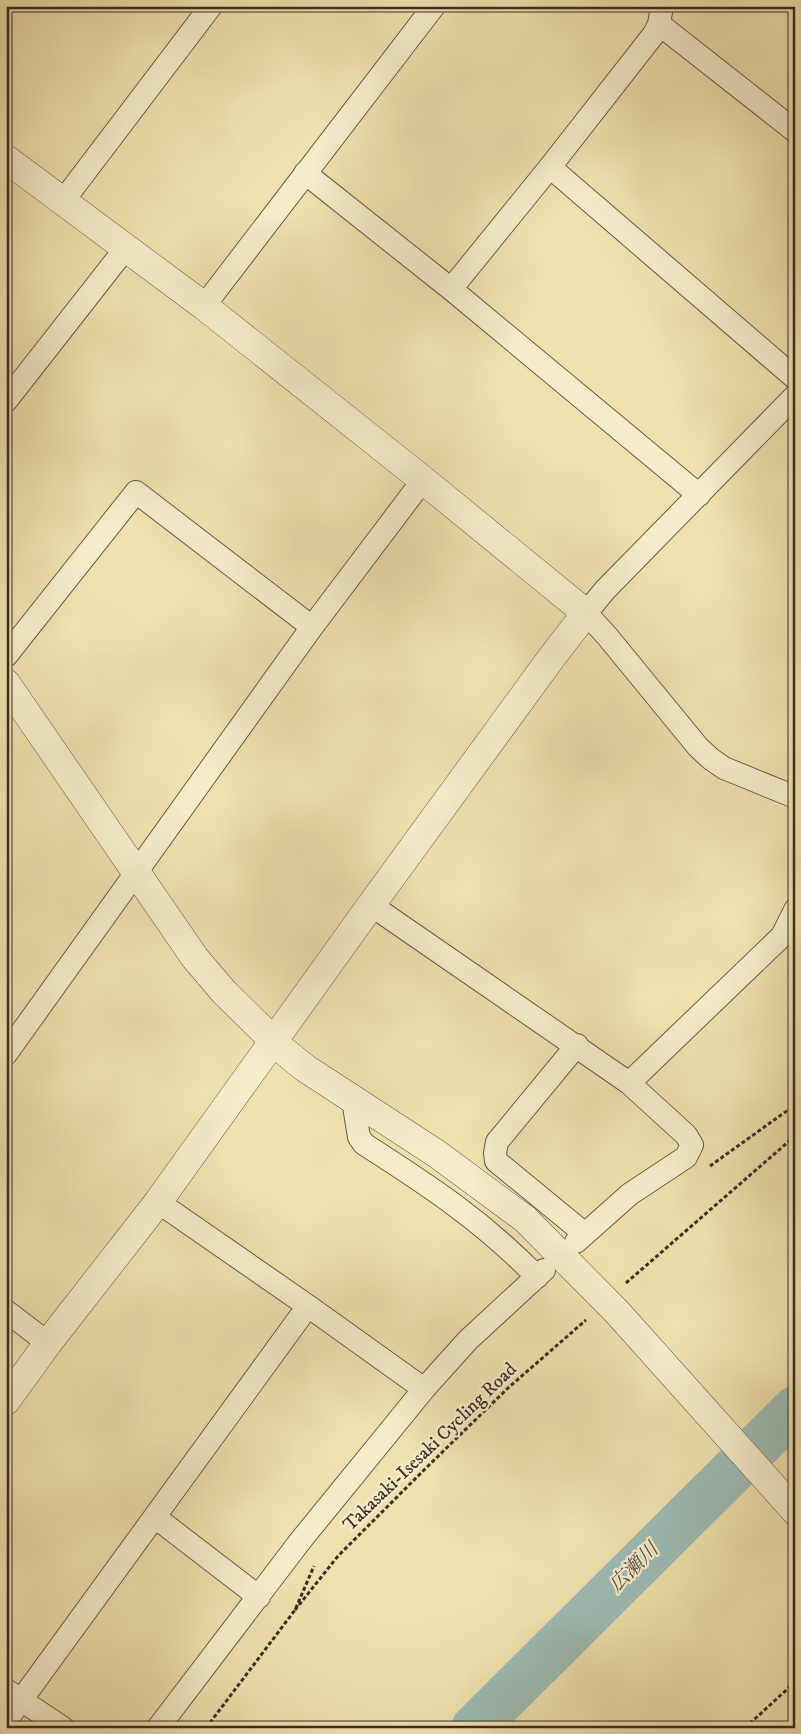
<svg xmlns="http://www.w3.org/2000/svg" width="801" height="1734" font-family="'IM FELL DW Pica','Noto Serif JP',serif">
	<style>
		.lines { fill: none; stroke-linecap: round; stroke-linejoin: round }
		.river { stroke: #9dbbb4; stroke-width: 46 }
		.minor-casing { stroke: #695946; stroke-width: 24 }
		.tertiary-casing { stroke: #695946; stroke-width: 29 }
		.path { stroke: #3c2c23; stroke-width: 3; stroke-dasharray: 4 2.5; stroke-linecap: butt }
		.minor { stroke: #f5ecca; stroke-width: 22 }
		.tertiary { stroke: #f5ecca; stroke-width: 28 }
		.labels { text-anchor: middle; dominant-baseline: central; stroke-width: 4.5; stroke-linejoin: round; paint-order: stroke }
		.street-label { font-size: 19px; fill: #3c2c23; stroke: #f5ecca }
		.water-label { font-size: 20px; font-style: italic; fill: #545047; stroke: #f5ecca }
	</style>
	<rect width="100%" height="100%" fill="#efe1ae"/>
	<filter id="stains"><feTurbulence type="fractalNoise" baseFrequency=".004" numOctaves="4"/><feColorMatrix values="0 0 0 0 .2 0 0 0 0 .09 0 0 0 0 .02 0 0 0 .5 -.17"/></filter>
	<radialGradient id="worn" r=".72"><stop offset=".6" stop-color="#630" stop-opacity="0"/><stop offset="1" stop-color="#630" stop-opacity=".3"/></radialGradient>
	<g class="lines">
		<path class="river" d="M474 1728 795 1409"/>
		<defs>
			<path id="minor" d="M659 24 795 131
				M550 167 795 378
				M305 173 451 289 699 495
				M63 201 211 6
				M451 289 550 167 654 34 659 24 662 6
				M204 306 434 6
				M795 396 605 590 586 613 607 636 698 747 711 759 724 768 795 797
				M6 401 125 249
				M6 656 136 492 312 627
				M371 905 629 1083 686 1135 692 1145 686 1157 630 1194 576 1242
				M577 1045 497 1142 495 1153 496 1161 585 1234
				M6 1054 312 627 423 480
				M629 1083 782 936 795 910
				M353 1100 359 1137 364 1144C428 1185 483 1221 537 1277
				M308 1306 424 1389
				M6 1311 48 1343
				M155 1517 259 1597
				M6 1690 63 1728
				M6 1721 308 1306 158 1202
				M158 1728 301 1540 424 1389 468 1340 544 1270"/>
			<path id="tertiary" d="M6 159 204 306 423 480 586 613 552 657 371 905 158 1202 48 1343 6 1401
				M6 683 195 958 224 992 284 1051 305 1068 437 1154 525 1219 617 1312 795 1511"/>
		</defs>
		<use href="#minor" class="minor-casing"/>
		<use href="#tertiary" class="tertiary-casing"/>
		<path class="path" d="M710 1166 795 1105
			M626 1283 795 1136
			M295 1610 338 1556 425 1469 508 1388 586 1320
			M206 1728 295 1610 314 1566
			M745 1728 795 1682"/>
		<use href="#minor" class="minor"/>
		<use href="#tertiary" class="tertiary"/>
	</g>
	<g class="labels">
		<g class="street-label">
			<text transform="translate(430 1447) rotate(-44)">Takasaki-Isesaki Cycling Road</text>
		</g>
		<g class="water-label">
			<text transform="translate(634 1568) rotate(-45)">広瀬川</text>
		</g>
	</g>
	<rect width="801" height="1734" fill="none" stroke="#efe1ae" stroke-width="25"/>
	<rect x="8" y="8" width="786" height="1719" fill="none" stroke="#3c2c23" stroke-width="2.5"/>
	<rect x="12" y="12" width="776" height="1709" fill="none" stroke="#3c2c23"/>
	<rect width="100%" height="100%" filter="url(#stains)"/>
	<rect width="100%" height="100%" fill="url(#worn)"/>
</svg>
